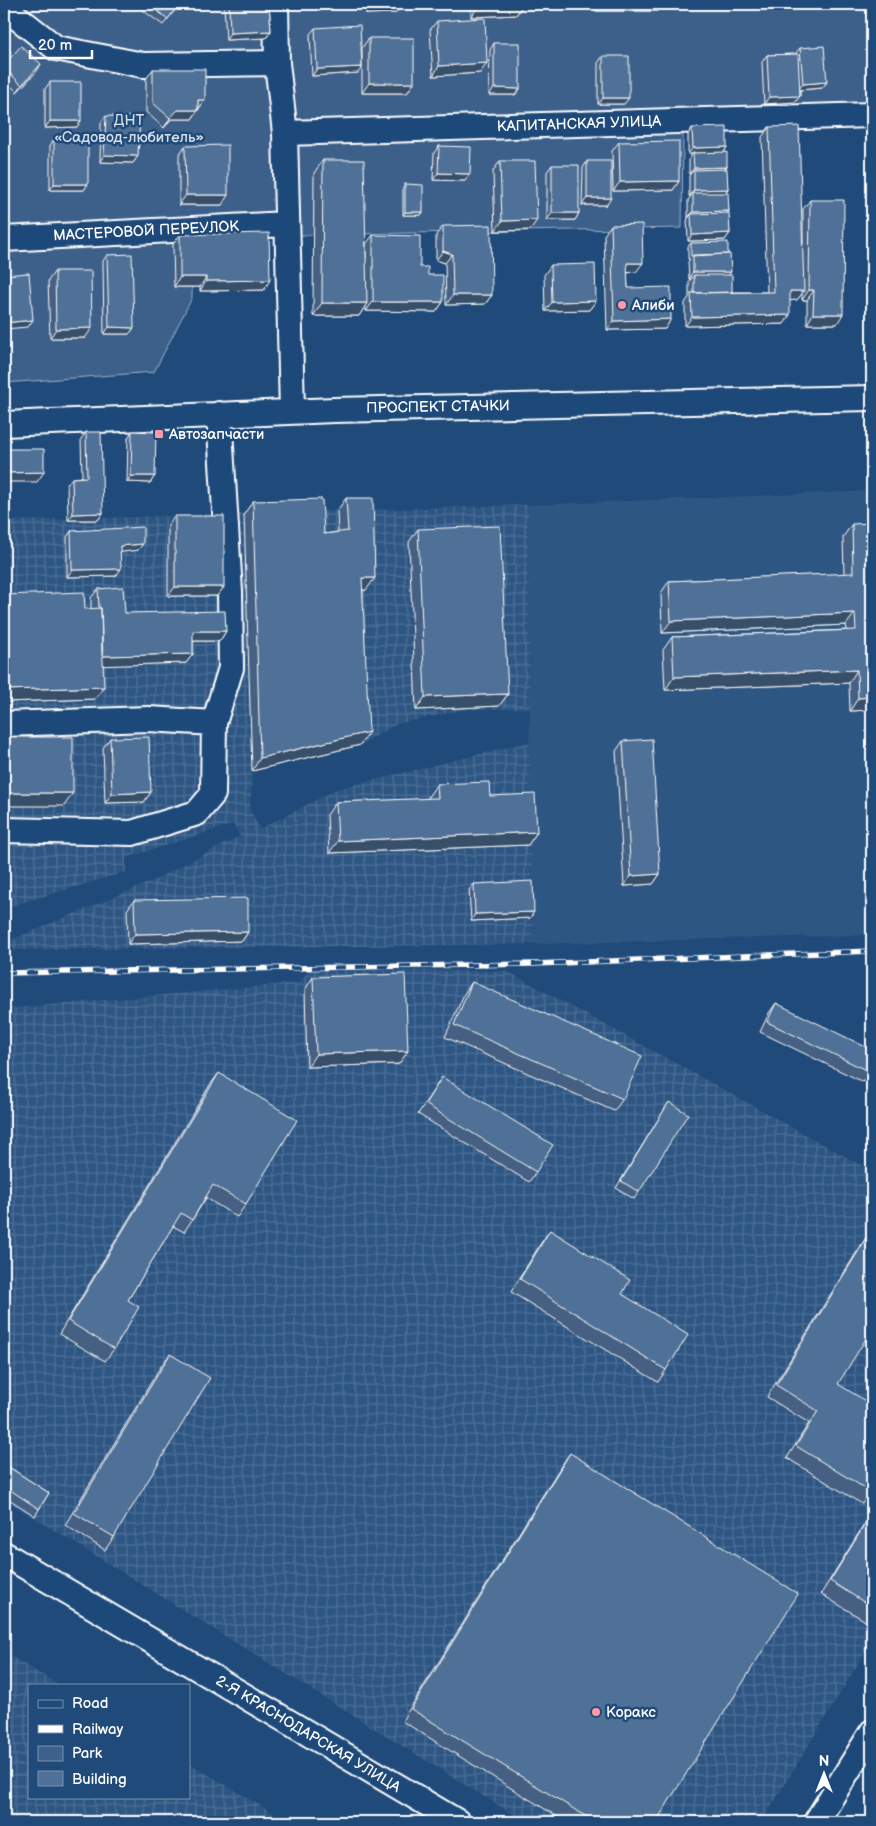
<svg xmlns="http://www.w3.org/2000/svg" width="876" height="1826" font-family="'Balsamiq Sans',sans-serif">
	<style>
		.built { fill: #2e5683 }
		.industrial { fill: url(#industrial-grid) }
		.green { fill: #3c618b; stroke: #9eb0c5 }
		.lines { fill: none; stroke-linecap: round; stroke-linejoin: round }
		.minor-casing { stroke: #fff; stroke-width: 28 }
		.minor { stroke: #1f4a7a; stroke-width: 24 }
		.rail-casing { stroke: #fff; stroke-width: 5.5 }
		.rail { stroke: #1f4a7a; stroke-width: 4; stroke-dasharray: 11; stroke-linecap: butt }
		.wall { fill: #456182; stroke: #fff }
		.shaded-wall { fill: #384f6a; stroke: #fff }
		.building { fill: #507197; stroke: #fff }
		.poi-dot { fill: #ff9aa2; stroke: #1f4a7a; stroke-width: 2 }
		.labels { text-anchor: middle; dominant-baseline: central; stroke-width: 5; stroke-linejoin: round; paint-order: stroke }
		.park-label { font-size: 15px; fill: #d8dfe8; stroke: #1f4a7a }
		.street-label { font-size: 15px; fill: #fff; stroke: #1f4a7a }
		.poi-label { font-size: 15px; fill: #fff; stroke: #1f4a7a; text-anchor: start }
	</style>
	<defs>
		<pattern id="industrial-grid" width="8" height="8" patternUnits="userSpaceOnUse" patternTransform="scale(1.25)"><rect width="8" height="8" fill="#2e5683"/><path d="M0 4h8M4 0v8" fill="none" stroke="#4d6f96"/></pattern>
	</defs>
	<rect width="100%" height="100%" fill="#1f4a7a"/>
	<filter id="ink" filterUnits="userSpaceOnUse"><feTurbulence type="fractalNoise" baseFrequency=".02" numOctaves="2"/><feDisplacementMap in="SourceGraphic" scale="10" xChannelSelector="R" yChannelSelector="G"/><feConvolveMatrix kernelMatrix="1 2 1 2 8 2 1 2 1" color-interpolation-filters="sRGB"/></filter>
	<g filter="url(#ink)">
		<path class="built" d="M872 491V935L534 944 529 742 530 708 528 505Z"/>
		<path class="industrial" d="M528 505 530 708 462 710 397 724 360 745 252 771 250 810 260 829 337 789 529 742 534 944 4 950V943L150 882 240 836 233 824 126 858V872L4 908V521Z
			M310 970 507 971 872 1171V1641L762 1822H525L4 1499V1009L298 983Z
			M4 1652 59 1685H29V1797H189V1763L288 1822H4Z"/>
		<path class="green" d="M4 4H872V127L683 132 682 228 193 237 192 298 154 372 4 383Z"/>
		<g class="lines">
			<defs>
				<path id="minor" d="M276 4 277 63 285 133 292 411
					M4 7 56 48 143 65 277 63
					M285 133 872 115
					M4 239 287 224
					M4 424 334 410 872 398
					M4 724 149 719 214 723
					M4 830 132 833 197 813 213 794 214 723 231 668 230 592 219 414
					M4 1554 458 1822
					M816 1822 872 1732"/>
			</defs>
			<use href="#minor" class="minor-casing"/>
			<use href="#minor" class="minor"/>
			<defs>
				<path id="rail" d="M4 973 533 964 872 951"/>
			</defs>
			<use href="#rail" class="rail-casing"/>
			<use href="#rail" class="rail"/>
		</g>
		<path class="wall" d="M145 4H180L163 25 141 9Z
			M224 4H269L271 31 266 38 226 40Z
			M301 4H342L341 6 301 9Z
			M366 4H400L396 13 366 14Z
			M471 4H523L516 15 471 17Z
			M596 4H662L657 11H596Z
			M437 21 480 73 433 76 430 30Z
			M315 28 358 73 312 76 310 34Z
			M369 38 414 83 407 93H362V48Z
			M494 43 520 89 515 95H489L490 50Z
			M800 48 827 82 822 88 800 90V96L795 102 764 104 762 62 767 55 795 54Z
			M603 56 624 104H598V63Z
			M4 65 37 71 17 92 4 79Z
			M153 69 205 100 192 119H171L164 128 146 112V79Z
			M50 82 77 127 45 128V89Z
			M106 116 138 156 133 163 100 162 101 122Z
			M769 127 803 244V209L810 200 837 324H807V300H802V293L797 300H790L784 324 685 326V303L689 297V282L691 279H689L688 262 690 259H688V246L691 243 728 275 732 292H767L762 137Z
			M692 128 727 147 724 152 727 167 725 169 728 189 725 193 729 211 728 213 730 233 725 240 688 241 687 221 688 218V200L691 196H689V176L690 174H689V160L692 154H688V134Z
			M54 139 88 184 84 190H50V146Z
			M619 142 679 181 673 190 613 191 612 151Z
			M185 146 222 205H179V155Z
			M439 146 465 181 433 180 434 153Z
			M323 160 366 258V244L373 235 420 267 428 275 443 302 436 312 366 311V305L359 316H313L314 173Z
			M500 161 530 230 495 231 493 171Z
			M587 161 606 205H582L583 168Z
			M552 165 579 213 575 220H547V172Z
			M405 184 423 212 421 215H403V188Z
			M611 225 636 272 627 273 628 288 671 319 665 329 607 330 604 235Z
			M443 226 492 295 485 304 446 305 445 263 436 260V235Z
			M180 235 264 290 200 291V287H174L173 244Z
			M107 255 134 328 129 334H104L103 261Z
			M551 265 596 301 589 310 545 311 544 275Z
			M55 271 85 338H50L48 281Z
			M132 431 155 476 150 483 127 482 128 438Z
			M86 432 103 513 98 520H68L67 484 72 478 82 477 81 439Z
			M346 498 366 590H363L360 745 252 771 244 514 253 501 324 534 338 532 337 511Z
			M175 516 224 587 217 596H168V526Z
			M852 524 872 710 850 711 849 683 665 690 663 650 672 637 847 630 846 625 662 633 661 593 669 581 844 574 843 537Z
			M418 529 508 694 499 706 416 710 409 542Z
			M71 531 138 550 120 552 116 576 67 577V537Z
			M98 589 125 613 226 631 220 641H193V654L186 663 103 665 95 699 4 702V595L85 609H91V598Z
			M110 738 151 792 144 802 105 803 103 748Z
			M623 741 660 874 653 884 624 886 616 751Z
			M437 784 490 796 537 832 528 845 329 853 327 815 336 802 428 799V797Z
			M474 884 530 918 471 921 469 890Z
			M134 900 248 932 242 941 128 944 127 910Z
			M313 977 399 1064 307 1067 305 990Z
			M472 982 623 1099 614 1111 445 1037 464 994Z
			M776 1003 870 1072 863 1082 760 1032 769 1013Z
			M219 1073 246 1204 237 1217 206 1198 192 1220 184 1232 173 1226 128 1300 114 1349 105 1361 59 1334 210 1085Z
			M442 1077 536 1172 529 1182 418 1114Z
			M669 1102 639 1192 634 1199 616 1188Z
			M872 1229 838 1384 872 1490 862 1504 787 1458 809 1423 767 1397 865 1239Z
			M550 1230 622 1294 666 1370 658 1382 511 1292 541 1243Z
			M170 1354 114 1537 105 1550 65 1525 161 1366Z
			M570 1453 656 1822H566L402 1721 561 1466Z
			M4 1464 49 1493 35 1516 4 1496Z
			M872 1512V1625L821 1594Z"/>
		<path class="shaded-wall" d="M305 4H342L341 6 301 9Z
			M600 4H662L657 11H596Z
			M523 5 516 15 471 17 478 7Z
			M400 6 396 13 366 14 371 8Z
			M271 31 266 38 226 40 230 33Z
			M487 63 480 73 433 76 439 66Z
			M41 64 37 71 17 92 22 85Z
			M362 67 358 73 312 76 317 69Z
			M827 82 822 88 798 90 803 84Z
			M369 83H414L407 93H362Z
			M494 88 520 89 515 95H489Z
			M800 96 795 102 764 104 769 97Z
			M603 98H629L624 104H598Z
			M198 100H205L198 109Z
			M178 110H198L192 119H171L164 128 170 118Z
			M50 121H81L77 127 45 128Z
			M727 147 723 154 693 153 692 154H688L693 148Z
			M104 155 138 156 133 163 100 162Z
			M727 167 722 174 694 170 690 174H689L694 168Z
			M438 173 470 174 465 181 433 180Z
			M679 181 673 190 613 191 620 182Z
			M54 184H88L84 190H50Z
			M728 189 723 195 693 193 691 196H689L694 190Z
			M186 195H228L222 205H179Z
			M587 198H611L606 205H582Z
			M729 211 724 218 691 214 688 218 693 212Z
			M405 212H423L421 215H403Z
			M552 213H579L575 220H547Z
			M537 220 530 230 495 231 502 221Z
			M730 233 725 240 688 241 692 235Z
			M443 251 452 254 445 263 436 260Z
			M627 263H643L636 272 620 273Z
			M693 272H731L726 278 694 275 691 279H689Z
			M180 277H206L200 287H174Z
			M270 280 264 290 200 291 206 281Z
			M809 290H814L807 300H802Z
			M790 291H804L797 300 783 301Z
			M453 295H492L485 304 446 305Z
			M596 301 589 310 545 311 552 302Z
			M373 302H443L436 312 366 311Z
			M322 303H367L359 316H313Z
			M813 314H843L837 324H807Z
			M790 315 784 324 685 326 692 317Z
			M671 319 665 329 607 330 614 321Z
			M33 320 28 327 4 329V323Z
			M109 327 134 328 129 334H104Z
			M92 328 85 338H50L56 329Z
			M44 472 37 482H4V473Z
			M131 476H155L150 483 127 482Z
			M103 513 98 520H68L73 514Z
			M143 544 138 550 116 553 120 546Z
			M121 569 116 576 67 577 72 570Z
			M362 578H375L366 590H353Z
			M175 587H224L217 596H168Z
			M855 613 846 625 662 633 671 621Z
			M193 631H226L220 641H186Z
			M193 654 186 663 94 666 101 656Z
			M857 670 849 683 665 690 674 677Z
			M104 687 95 699 4 702V690Z
			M508 694 499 706 416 710 425 697Z
			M872 697V710L850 711 858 698Z
			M369 732 360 745 252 771 260 758Z
			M151 792 144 802 105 803 112 794Z
			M4 793H73L64 806H4Z
			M537 832 528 845 329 853 338 841Z
			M660 874 653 884 624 886 631 876Z
			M534 912 530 918 471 921 475 914Z
			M248 932 242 941 128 944 135 934Z
			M408 1051 399 1064 307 1067 316 1054Z"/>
		<path class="building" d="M148 4H179L168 19Z
			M229 4H269L271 31 230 33Z
			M371 4H400V6L371 8Z
			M478 4H523V5L478 7Z
			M485 18 487 63 439 66 437 21Z
			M360 25 362 67 317 69 315 28Z
			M369 38H414V83H369Z
			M494 43H520V89L494 88Z
			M4 44 11 52 4 58Z
			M21 46 41 64 22 85 4 68V65Z
			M824 46 827 82 803 84 800 48Z
			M798 54 800 96 769 97 767 55Z
			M603 56H629V98H603Z
			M153 69H205V100H198V110H178L170 118 153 103Z
			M50 82H81V121H50Z
			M106 116 140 117 138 156 104 155Z
			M799 126 804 291H790V315L692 317 691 293 774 292 769 127Z
			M727 127V147L693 148 692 128Z
			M54 139H88V184H54Z
			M679 141V181L620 182 619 142Z
			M228 145V195H186L185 146Z
			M439 146 471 147 470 174 438 173Z
			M727 152V167L694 168 693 153Z
			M323 160H364L367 303H322Z
			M500 161H535L537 220 502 221Z
			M587 161H611V198H587Z
			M552 165H579V213H552Z
			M727 169 728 189 694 190V170Z
			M405 184 423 185V212H405Z
			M693 193H728L729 211 693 212Z
			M810 200H844L843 314H813L814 290H809Z
			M729 213 730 233 692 235 691 214Z
			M642 224 643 263H627L628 288 671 287V319L614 321 611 225Z
			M491 225 492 295H453L452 254 443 251V226Z
			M269 233 270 280 206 281V277H180V235Z
			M373 235 420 236V267H428V275H443V302H373Z
			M728 242V254L691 256V243Z
			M132 254 134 328 109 327 107 255Z
			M730 254 731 272H693V255Z
			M595 264 596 301 552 302 551 265Z
			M55 271H91L92 328 56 329Z
			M29 273 33 320 4 323V275Z
			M694 275H732V292L694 293Z
			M132 431 156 432 155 476H131Z
			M86 432H101L103 513 73 514 72 478 87 477Z
			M4 449H44V472L4 473Z
			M346 498H373L375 578H362L369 732 260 758 253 501 322 499 324 534 348 531Z
			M175 516H224V587H175Z
			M872 523V697L858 698 857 670 674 677 672 637 856 630 855 613 671 621 669 581 853 573 852 524Z
			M500 526 508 694 425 697 418 529Z
			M143 527V544L120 546 121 569 72 570 71 531Z
			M123 587 125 613 225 611 226 631H193V654L102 656 101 608H99L98 589Z
			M84 592 85 609 101 608 104 687 4 690V595Z
			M4 737H73V793H4Z
			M149 737 151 792 112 794 110 738Z
			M652 739 660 874 631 876 623 741Z
			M489 782 490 796 535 794 537 832 338 841 336 802 438 798 437 784Z
			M533 881 534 912 475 914 474 884Z
			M248 898V932L135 934 134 900Z
			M405 974 408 1051 316 1054 313 977Z
			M472 982 642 1056 623 1099 454 1025Z
			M776 1003 872 1050V1067L870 1072 767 1022Z
			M219 1073 297 1120 246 1204 213 1185 192 1220 181 1213 128 1300 139 1307 114 1349 68 1321Z
			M442 1077 553 1145 536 1172 425 1104Z
			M669 1102 688 1114 639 1192 621 1181Z
			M872 1229V1329L838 1384 872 1405V1490L871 1492 796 1446 818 1411 776 1385Z
			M550 1230 630 1280 622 1294 688 1335 666 1370 520 1279Z
			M170 1354 210 1378 114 1537 74 1513Z
			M570 1453 798 1594 656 1822H595L411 1709Z
			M4 1464 49 1493 39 1509 4 1486Z
			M872 1513V1607L830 1581Z
			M696 1816 706 1822H693Z"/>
	</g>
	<g class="poi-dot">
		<circle cx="622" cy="305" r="5"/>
		<rect x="154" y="429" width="10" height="10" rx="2.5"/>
		<circle cx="596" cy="1712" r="5"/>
	</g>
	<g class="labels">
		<g class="park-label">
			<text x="129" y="120">ДНТ<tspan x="129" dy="17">«Садовод-любитель»</tspan></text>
		</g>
		<g class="street-label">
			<text transform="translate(579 124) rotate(-2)">КАПИТАНСКАЯ УЛИЦА</text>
			<text transform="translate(146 231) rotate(-3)">МАСТЕРОВОЙ ПЕРЕУЛОК</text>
			<text transform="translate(438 407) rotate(-1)">ПРОСПЕКТ СТАЧКИ</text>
			<text transform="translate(308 1734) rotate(31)">2-Я КРАСНОДАРСКАЯ УЛИЦА</text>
		</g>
		<g class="poi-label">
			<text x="632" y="305">Алиби</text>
			<text x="169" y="434">Автозапчасти</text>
			<text x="606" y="1712">Коракс</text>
		</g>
	</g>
	<rect width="876" height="1826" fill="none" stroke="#1f4a7a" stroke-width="20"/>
	<rect x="10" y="10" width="856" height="1806" fill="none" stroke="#fff" stroke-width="2" filter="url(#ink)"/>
	<rect x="28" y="1684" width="162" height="115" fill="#1f4a7a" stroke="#7992af"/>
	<rect x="38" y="1700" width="25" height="8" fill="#1f4a7a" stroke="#7992af"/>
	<text x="72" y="1708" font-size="15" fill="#ffffff">Road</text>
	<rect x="38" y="1725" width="25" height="8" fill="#ffffff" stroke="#7992af"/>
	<text x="72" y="1734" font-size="15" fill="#ffffff">Railway</text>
	<rect x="38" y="1746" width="25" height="15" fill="#3c618b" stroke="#7992af"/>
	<text x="72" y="1758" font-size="15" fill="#ffffff">Park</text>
	<rect x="38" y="1771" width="25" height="15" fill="#507197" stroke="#7992af"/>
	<text x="72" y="1784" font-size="15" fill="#ffffff">Building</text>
	<g transform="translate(824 1774)" stroke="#1f4a7a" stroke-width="4" paint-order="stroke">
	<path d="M0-4L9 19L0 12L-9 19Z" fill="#ffffff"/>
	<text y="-8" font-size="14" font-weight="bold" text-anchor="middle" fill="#ffffff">N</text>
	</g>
	<path d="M30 50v8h62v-8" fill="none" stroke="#ffffff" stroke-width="2.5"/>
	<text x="38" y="50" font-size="15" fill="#ffffff" stroke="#1f4a7a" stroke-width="4" paint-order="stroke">20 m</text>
</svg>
